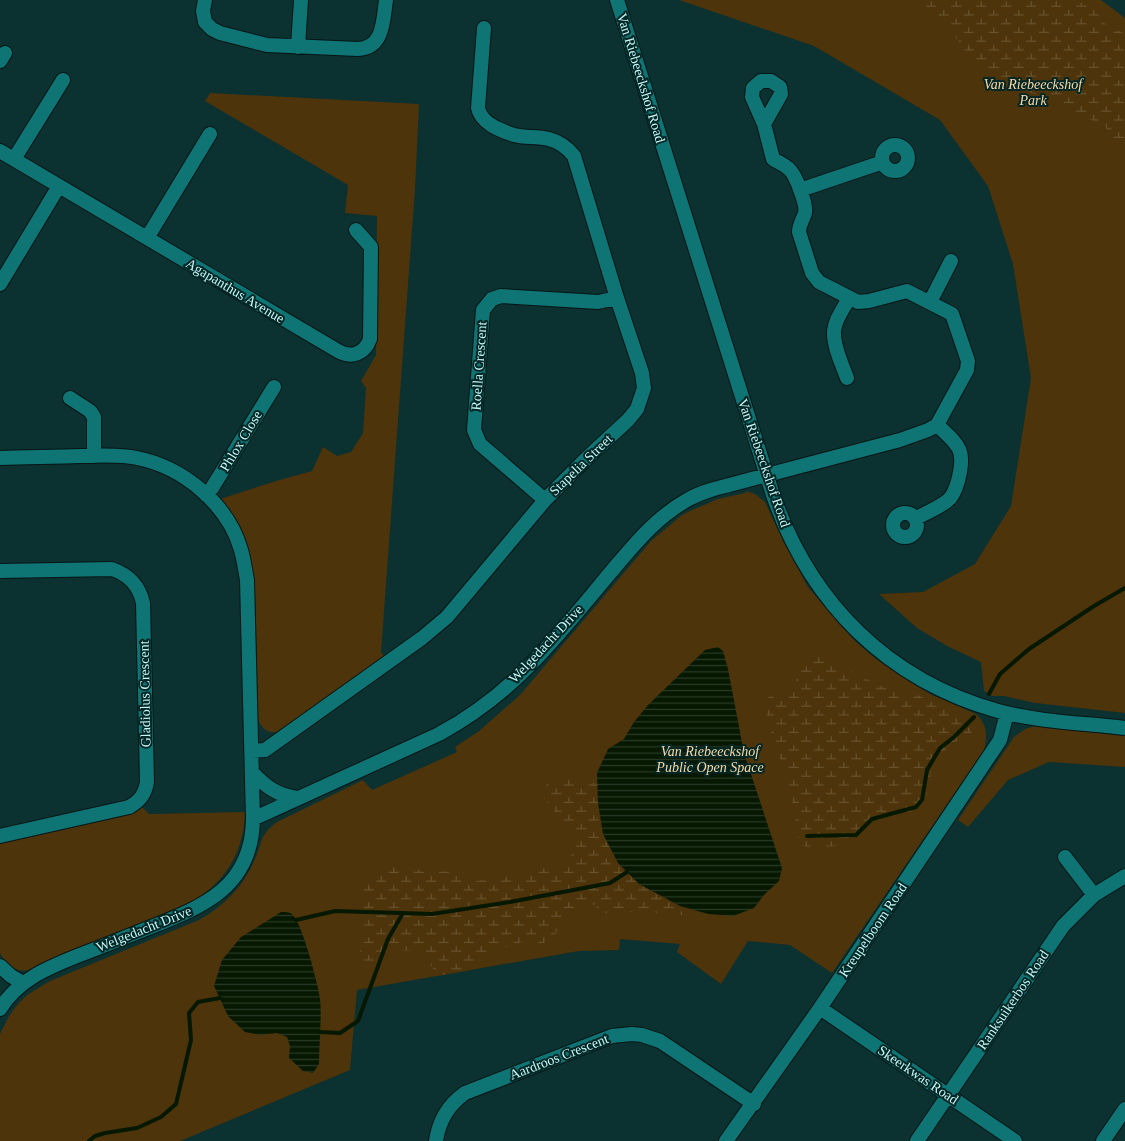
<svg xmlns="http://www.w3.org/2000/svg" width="1125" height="1141" font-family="'Times New Roman',serif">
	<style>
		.green { fill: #4e340a }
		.wetland { fill: url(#wetland-marsh) }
		.water { fill: url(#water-rules) }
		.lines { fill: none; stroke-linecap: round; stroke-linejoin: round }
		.stream { stroke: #061800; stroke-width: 4 }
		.minor-casing { stroke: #071616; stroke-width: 16 }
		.minor { stroke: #0f7474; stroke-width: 14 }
		.labels { text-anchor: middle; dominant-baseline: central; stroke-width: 4; stroke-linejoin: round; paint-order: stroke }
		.street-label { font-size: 14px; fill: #c4f7f6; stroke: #002726 }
		.park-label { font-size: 14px; font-style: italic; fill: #fed7a2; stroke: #002726 }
	</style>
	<defs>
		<pattern id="wetland-marsh" width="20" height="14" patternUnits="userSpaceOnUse" patternTransform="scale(1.25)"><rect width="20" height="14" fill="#4e340a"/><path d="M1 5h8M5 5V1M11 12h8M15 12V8" fill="none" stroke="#66522e"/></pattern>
		<pattern id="water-rules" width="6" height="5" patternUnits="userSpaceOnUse" patternTransform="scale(1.25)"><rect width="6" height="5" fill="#061800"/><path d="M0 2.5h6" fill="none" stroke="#293a26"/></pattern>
	</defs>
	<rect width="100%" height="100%" fill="#0b3130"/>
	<path class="green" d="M679 0H1101L1125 18V713L1035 703 1004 696H992L984 691 981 662 949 647 917 628 879 594 923 592 975 564 1011 506 1031 378 1013 264 988 186 940 120 814 46Z
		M210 93 419 104 415 189 381 652 384 656 283 729C272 736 262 731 258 719 257 691 257 662 256 634 255 580 256 544 220 499L276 481 312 471 323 447 337 456 351 452 363 433 366 388 361 381 376 355 377 216 345 213 348 185 205 101Z
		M746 491 755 494 765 502 784 543 808 587 840 625 857 643 876 659 913 684 932 695 976 714C987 724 988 736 984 750L832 973 790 945 748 941 721 984 677 952 680 944 620 939 619 950 579 951 357 990 350 1070 180 1141H0V1034L9 1016 17 1005 27 995 50 981 199 920C224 906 243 887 254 861 263 842 259 835 277 822L363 780 372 790 457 752 455 747 479 731 520 695 651 541 682 515 692 510 718 499 745 493Z
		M1035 726 1125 736V767L1049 762 1008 780 968 827 958 820 1014 737 1025 729Z
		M142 807 149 814 245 812C244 855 222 887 184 906L29 970C15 973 6 964 0 953V843L110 819Z"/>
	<path class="wetland" d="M921 0H1074L1084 4 1093 1 1101 4 1103 13 1100 21 1125 34V150L1112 143 1105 125 1066 111 1045 96 994 85 984 70 970 57 956 38 950 26 921 13Z
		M820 656 832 658 854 673 890 690 904 694 914 693 954 714 964 721 972 731 970 737H961C952 746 942 751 935 763 927 776 931 799 918 809 909 815 885 816 874 822 869 825 865 832 860 835 847 847 833 847 817 846 810 846 806 848 799 844 796 822 793 800 787 779 779 753 768 730 765 703L771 694 796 687 795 667 806 658Z
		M572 776 598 784C598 800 598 819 603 834 604 839 607 843 610 848 630 887 668 903 708 914 683 918 660 911 634 912 626 912 618 915 610 914 602 913 596 907 590 902L577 904 574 916 560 924 556 933 540 946 528 940 493 951 475 961 471 970 437 976C427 956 421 948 397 951 384 966 378 966 359 965L364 887C375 879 380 872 393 867L432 871 463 872 476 881C487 879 499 878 511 876 529 872 543 866 561 867L572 854 575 827 558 822 554 810 544 798 547 782Z"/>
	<path class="water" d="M718 647 723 651 728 669 744 753 782 868 779 881 764 895 754 908 733 916 708 914 680 906 639 884 618 863 603 834 598 803 597 773 608 749 624 739 634 722 648 705 705 650Z
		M281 912C285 912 289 912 292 914 302 922 318 984 320 998 322 1019 319 1043 319 1064L313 1073 303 1071 289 1058 290 1046 287 1037 277 1033 259 1035 245 1032 228 1016 214 986 222 960 241 937Z"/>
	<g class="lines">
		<path class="stream" d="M989 694 1000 674 1029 649 1094 606 1125 588
			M807 836 856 835 872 819 916 807 922 800 927 770 940 748 954 737 974 717
			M296 920 335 911 432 914 510 902 610 883 627 872
			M320 1032 340 1033 358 1021 388 939 403 913
			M89 1141 95 1136 105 1133 137 1128 161 1117 176 1104 191 1040 189 1013 198 1002 220 998"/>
		<defs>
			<path id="minor" d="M205 0 203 11 205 22 212 29 220 33 267 45 358 49C384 48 383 20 386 0
				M617 0 773 495C810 602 887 680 998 711 1039 722 1083 723 1125 728
				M298 47 301 0
				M0 61 5 53
				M882 158a13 13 0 1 1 26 0a13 13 0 1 1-26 0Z
				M0 151 338 351C352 359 365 353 370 339L371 247 356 230
				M14 159 63 80
				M800 190 883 162
				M147 238 210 134
				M0 284 59 186
				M930 302 951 261
				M847 378C842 364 833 346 834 331 835 319 844 308 849 298
				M70 398 90 411 94 417V456
				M0 458C27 457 53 457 80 456 99 456 118 454 137 458 183 467 228 504 241 550 244 560 245 570 247 580L253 819C252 886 205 906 151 927 126 937 101 947 77 956 47 968 18 980 0 1009
				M206 495 212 488 274 387
				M545 500 480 444 474 430 483 310 492 299 501 296 598 302 617 298
				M893 525a12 12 0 1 1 24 0a12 12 0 1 1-24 0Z
				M916 518C926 513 938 508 947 501 953 497 956 488 958 481 966 450 960 446 937 425
				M0 571 112 569C129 575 139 585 143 603L147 782C145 794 140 801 129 807L0 836
				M252 751 265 750 422 638 447 617 545 500 587 458 628 420 637 409 644 388 642 373 617 298 574 156C567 147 560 142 549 139 537 136 525 138 514 135 499 130 481 123 478 108L484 28
				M252 772C266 787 277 795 297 798
				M253 819 439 734C474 715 505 691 533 662 560 634 585 603 610 573 633 546 655 518 687 500 701 492 717 488 733 484L900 440 928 430 937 425 967 370 968 361 952 314 907 291 869 301 858 302 819 282 812 273 799 232C799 224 803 220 805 213 807 205 796 175 789 169 785 165 778 162 773 159L764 124 752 97 753 88 761 81H771L780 87 781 94 764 124
				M1065 857 1094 895
				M0 966 11 976 23 983
				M820 1008 1015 1141
				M436 1141C439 1120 448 1105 465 1093L612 1036 632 1034 642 1035 660 1041 754 1104
				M726 1141 820 1008 1000 740 1007 713
				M917 1141 1063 926 1094 895 1125 876
				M1103 1141 1125 1109"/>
		</defs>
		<use href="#minor" class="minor-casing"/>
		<use href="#minor" class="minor"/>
	</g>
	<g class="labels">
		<g class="street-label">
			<text transform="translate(641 78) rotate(73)">Van Riebeeckshof Road</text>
			<text transform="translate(235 291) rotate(31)">Agapanthus Avenue</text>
			<text transform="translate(479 366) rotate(-86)">Roella Crescent</text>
			<text transform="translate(241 441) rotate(-59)">Phlox Close</text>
			<text transform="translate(764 463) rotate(71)">Van Riebeeckshof Road</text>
			<text transform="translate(581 465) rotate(-44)">Stapelia Street</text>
			<text transform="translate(546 644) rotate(-47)">Welgedacht Drive</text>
			<text transform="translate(145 694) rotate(-91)">Gladiolus Crescent</text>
			<text transform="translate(144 929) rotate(-22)">Welgedacht Drive</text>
			<text transform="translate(873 930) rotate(-56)">Kreupelboom Road</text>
			<text transform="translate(1013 1000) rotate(-56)">Ranksuikerbos Road</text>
			<text transform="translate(559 1057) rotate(-21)">Aardroos Crescent</text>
			<text transform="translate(918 1075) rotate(34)">Skeerkwas Road</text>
		</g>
		<g class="park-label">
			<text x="1033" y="84">Van Riebeeckshof<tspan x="1033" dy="16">Park</tspan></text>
			<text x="710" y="751">Van Riebeeckshof<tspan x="710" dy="16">Public Open Space</tspan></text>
		</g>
	</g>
</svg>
